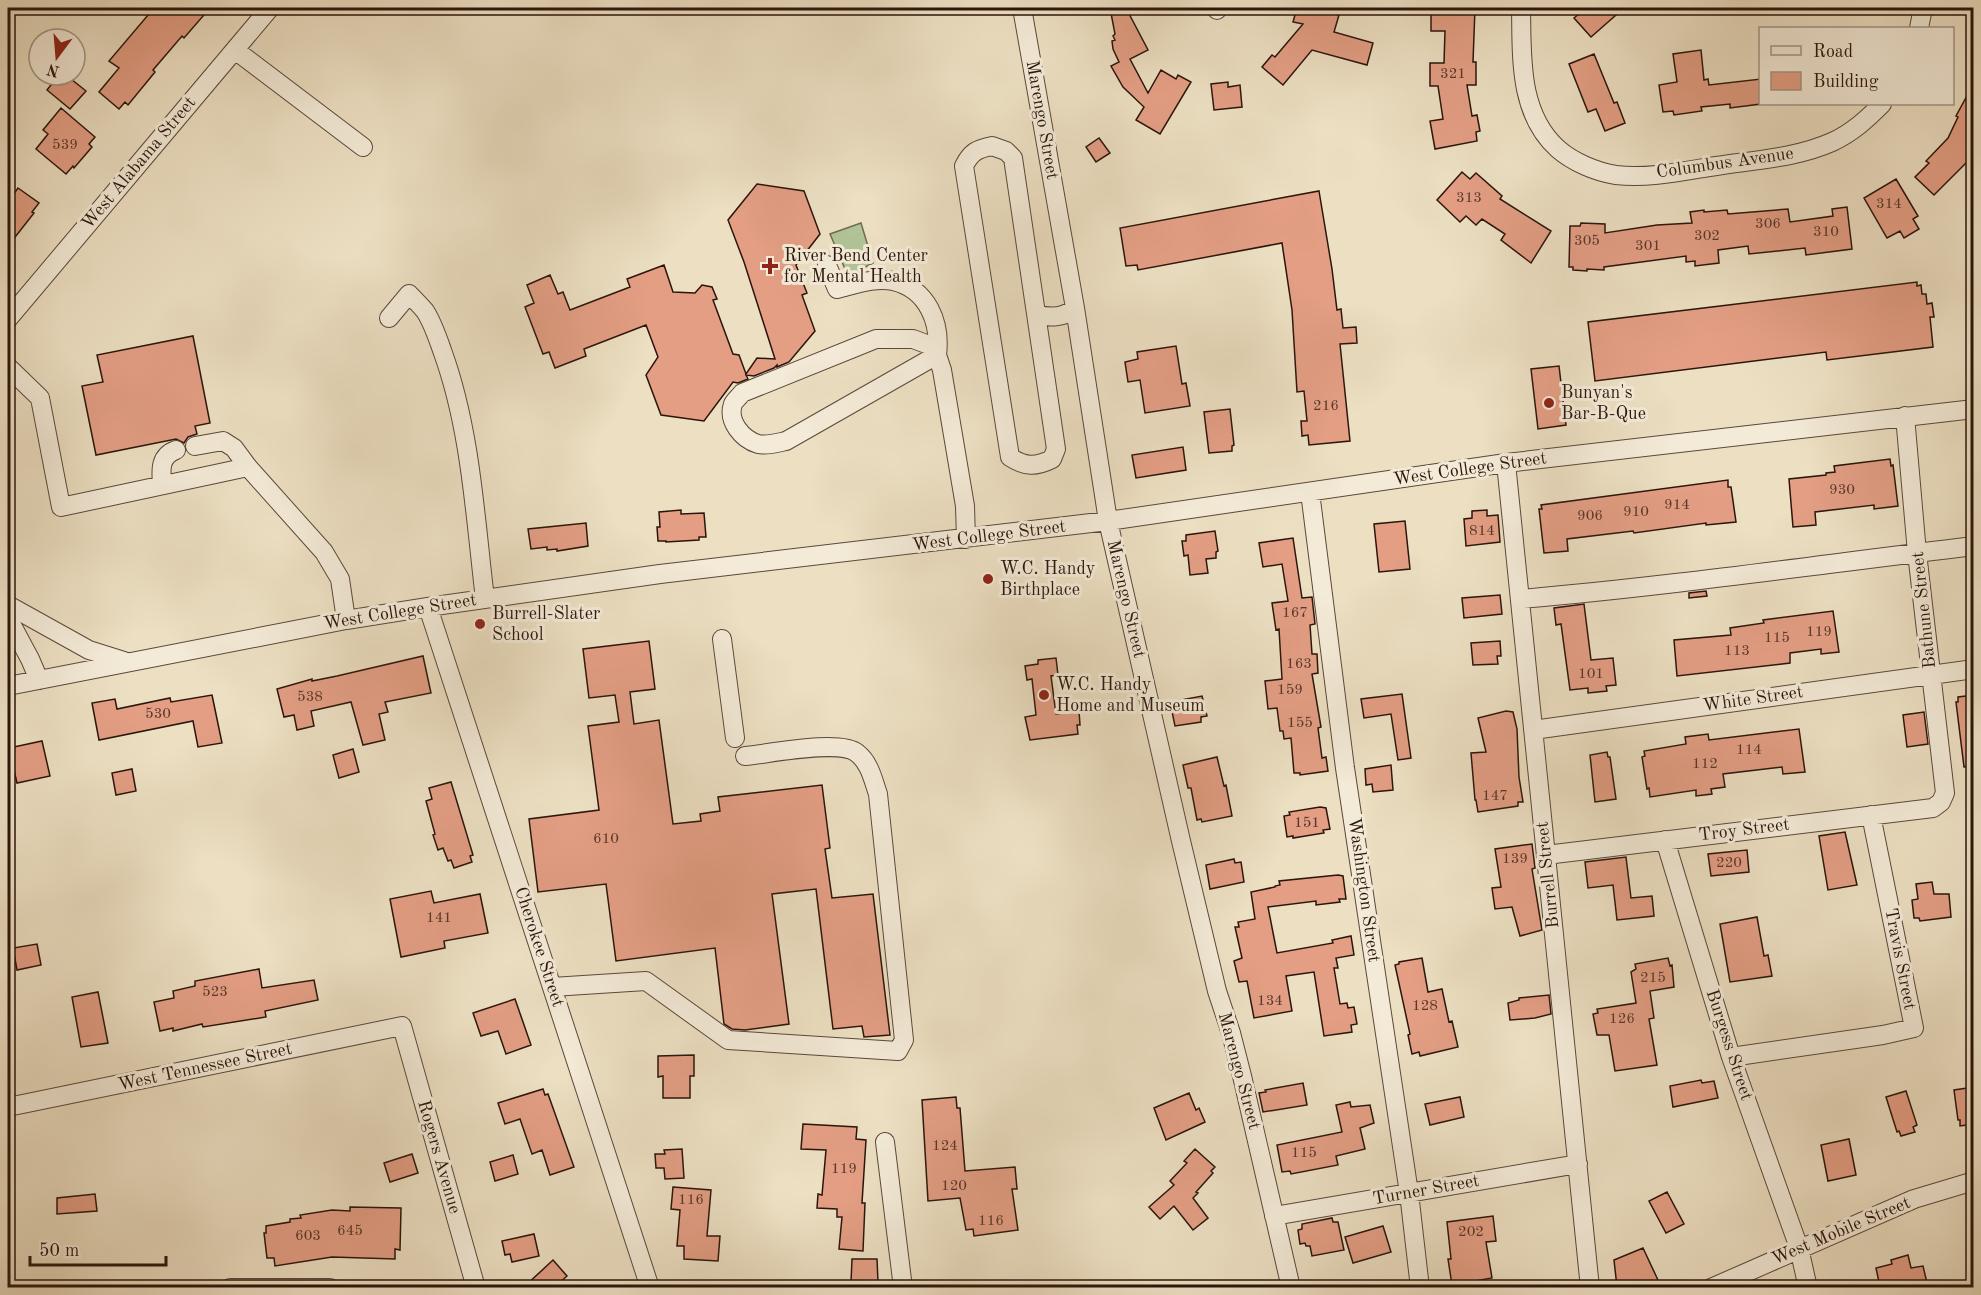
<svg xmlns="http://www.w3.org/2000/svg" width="1981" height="1295" font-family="'Old Standard TT',serif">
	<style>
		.green { fill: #b2c398; stroke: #6e6c52; stroke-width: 1.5 }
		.building { fill: #e39e84; stroke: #2b150c; stroke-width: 1.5 }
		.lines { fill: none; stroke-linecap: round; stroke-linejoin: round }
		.minor-casing { stroke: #5b483a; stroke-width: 20 }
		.minor { stroke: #f3ead7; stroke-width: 18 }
		.poi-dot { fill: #8f2418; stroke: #f3ead7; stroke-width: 2 }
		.labels { text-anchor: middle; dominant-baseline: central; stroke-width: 6; stroke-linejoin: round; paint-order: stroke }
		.number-label { font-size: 15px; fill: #59372a }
		.street-label { font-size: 18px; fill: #2b150c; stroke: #f3ead7 }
		.poi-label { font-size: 18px; fill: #2b150c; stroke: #f3ead7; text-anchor: start }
	</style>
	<rect width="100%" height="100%" fill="#ecdfc2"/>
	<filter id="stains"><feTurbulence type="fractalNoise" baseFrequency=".00333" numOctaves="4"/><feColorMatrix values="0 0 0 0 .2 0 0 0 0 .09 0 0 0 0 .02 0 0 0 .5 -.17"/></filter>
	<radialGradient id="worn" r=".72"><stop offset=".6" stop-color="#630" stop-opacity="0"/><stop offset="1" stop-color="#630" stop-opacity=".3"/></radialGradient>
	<path class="green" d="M861 223 873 263 848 276 830 234Z"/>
	<path class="building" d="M154 8H210L184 38 182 36 153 70 155 72 128 105 125 102 119 109 99 92 119 68 109 61Z
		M1110 8H1126L1148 50 1130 59 1148 93 1161 70 1176 79 1178 75 1191 82 1160 134 1136 120 1144 107 1123 87 1111 66 1119 62 1113 49 1112 41 1115 40 1113 36 1115 34Z
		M1297 8H1325L1324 11 1339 15 1334 32 1373 43 1367 65 1312 50 1283 85 1262 67 1272 55 1275 57 1303 24 1293 22Z
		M1431 8H1475L1473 62H1476V85H1467L1472 116 1477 115 1480 131 1476 132 1477 141 1435 149 1430 121 1443 119 1438 86H1430V63H1444L1445 31H1431Z
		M1586 8H1624L1591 37 1574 18Z
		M1701 50 1704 80 1708 79 1709 85 1761 79V104L1730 108V104L1701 107 1702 111 1674 115 1673 111 1663 112 1659 85 1677 82 1673 54Z
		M1594 54 1614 103 1617 102 1625 123 1605 131 1596 109 1588 112 1569 64Z
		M59 75H66L86 91 70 109 47 90Z
		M1228 82V87L1240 85 1242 107 1214 110 1211 84Z
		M1974 83V155L1934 195 1915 177 1929 163 1926 161 1948 138 1958 117 1956 116Z
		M61 108 95 137 89 144 92 147 74 168 73 166 66 174 36 149 48 134 43 130Z
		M1099 138 1110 153 1096 162 1086 147Z
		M1462 172 1470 179 1476 173 1502 196 1500 199 1551 231 1531 263 1501 240 1505 234 1482 219 1476 225 1466 216 1460 222 1437 200Z
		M1896 179 1918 216 1913 219 1919 229 1904 238 1900 231 1887 238 1864 198Z
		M757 184 804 191 820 234 796 265 807 293 802 295 815 331 789 362 777 367V365L774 368 754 376 746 375 748 379 738 383 733 382 704 421 661 415 646 375 658 357 646 325 584 349 586 356 555 368 549 352 543 354 525 307 534 303 527 285 550 275 558 294 563 292 570 310 630 287 627 279 664 265 673 292 695 293 702 285 712 287 717 299 713 300 733 354 739 355 746 374 757 358 775 359 744 262 728 220Z
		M18 188 39 203 32 212 34 213 8 246V202Z
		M1319 191 1332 269 1337 310 1341 309 1343 328 1356 327 1357 343 1340 344 1350 441 1309 445 1308 435 1302 436 1301 421H1307L1304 391 1297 392 1292 310 1282 243 1138 270 1137 265 1126 266 1120 228Z
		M1847 207 1852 249 1806 255 1805 248 1749 254 1748 246 1718 250 1719 263 1695 266V261L1686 262V256L1604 267V270L1587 269V271L1573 270V267H1569L1570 226H1580L1581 223 1605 224V233L1657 225 1692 223 1690 212 1704 210V212L1727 210 1728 214 1788 209 1790 222 1833 216 1832 209Z
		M1917 282V286L1921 285 1922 294H1926L1927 304 1932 303 1934 317H1930L1933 347 1827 360 1826 352 1595 381 1588 322Z
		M193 336 210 423 195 426 197 434 188 437 184 443 176 439 96 455 82 386 103 382 97 355Z
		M1176 346 1182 384 1186 383 1190 406 1145 413 1140 380 1128 382 1125 362 1138 359 1137 352Z
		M1559 366 1566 425 1538 429 1531 369Z
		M1230 409 1234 445 1232 446V451L1209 453 1204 412Z
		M1183 447 1186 470 1136 478 1132 455Z
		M1890 459 1891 466 1893 465 1898 506 1874 509V505L1815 512 1816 525 1793 527 1789 479 1826 475V473L1835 472 1834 466Z
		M1728 480V487H1731L1736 522 1706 525V523L1634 533 1633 531 1567 539 1568 551 1544 553 1539 509H1542L1541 505Z
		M681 510V514L704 513 706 537H699V540L666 542V541H658L657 527H660L659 512Z
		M1487 510V516L1498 515 1500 542 1466 546 1464 519 1472 518V511Z
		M1405 521 1410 569 1379 572 1374 524Z
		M586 523 588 546 557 551V549L547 550V547L531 549 528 529Z
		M1215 531 1218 551 1216 552V558L1206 559 1208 573 1190 575 1188 555 1184 556 1182 541H1186V535Z
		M1293 538 1302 598 1312 597 1315 624 1310 625 1312 654H1317L1318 673 1312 674 1321 727 1318 728 1322 758 1326 757 1328 771 1300 775V773H1294L1291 738 1284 739 1283 731H1280L1277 708 1268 709 1265 681 1282 679 1279 629 1276 630 1272 603 1288 601 1282 564 1263 567 1259 543Z
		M1706 591 1707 596 1689 598V593Z
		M1500 595 1502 614 1464 618 1462 598Z
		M1584 604 1591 660 1613 658 1616 685 1606 686 1607 691 1588 693V688L1570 690 1561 624 1556 625 1554 608Z
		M1833 611 1839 652 1821 654V649L1790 653V663L1677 676 1674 640 1731 635 1730 628 1764 623 1763 620Z
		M649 641 655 689 630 692 634 724 659 720 673 824 701 821 700 814 720 811 718 797 822 785 830 848 825 849 832 898 873 894 890 1035 864 1037 862 1026 833 1029 816 889 772 894 789 1024 745 1030 732 1029 724 1024 715 948 616 961 606 884 538 892 529 819 599 810 588 726 619 722 615 695 589 698 583 649Z
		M1500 641 1501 656H1497L1498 664 1473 665 1471 643Z
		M423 656 431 693 385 702 388 712 379 714 385 740 363 745 351 702 311 711 314 726 297 730 294 715 284 717 277 689 312 679V681L337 676Z
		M1056 658 1058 675 1051 676 1056 714 1079 711 1080 725H1077L1078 734 1030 740 1025 717 1036 715 1032 679 1027 680 1025 666 1038 664V660Z
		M1402 694 1411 758 1398 760 1391 714 1364 718 1361 699Z
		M212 695 222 743 198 747 193 721 99 740 92 703 115 699 117 709 170 698 171 702Z
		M1974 695V766L1964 767 1956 702H1958V697Z
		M1202 696 1207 716 1201 717V722L1175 726 1170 702Z
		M1506 711 1513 712 1517 729 1519 777 1523 802H1518V806L1478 812 1476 800H1475L1471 753 1486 752 1478 718Z
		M1924 712 1928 744 1907 747 1903 715Z
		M1799 729 1805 772 1783 774 1782 767 1723 774 1725 787 1711 789 1712 794 1696 796V790L1650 797 1649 788 1647 789 1642 757 1645 756 1644 751 1686 744 1685 737 1708 734 1709 740Z
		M42 741 50 776 17 783 9 748Z
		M353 749 359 772 339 778 333 755Z
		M1607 752 1608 757H1610L1616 799 1595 802 1590 755Z
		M1217 757 1224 786 1226 785 1232 816 1202 822 1201 819 1197 820 1191 788H1188L1183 765Z
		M1391 765 1393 790 1373 792 1372 784 1366 785 1365 769Z
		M132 769 136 791 116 795 112 773Z
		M451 782 473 855 470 856 472 862 454 868 451 860 448 861 443 848 438 850 433 835 435 834 426 801 432 799 429 788Z
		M1320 807 1326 808 1330 829 1323 830 1324 833 1293 838V836L1287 837 1284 816 1290 815 1289 812Z
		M1845 832 1857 885 1828 890 1819 836Z
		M1532 844 1535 868 1532 869 1542 930 1520 936 1512 907 1495 909 1492 888 1501 887 1495 849Z
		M1747 850 1749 872 1711 876 1708 854Z
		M1626 857 1631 898 1652 896 1654 916 1617 920 1613 885 1588 888 1585 862Z
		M1234 859 1235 863 1241 862 1244 882 1210 889 1206 865Z
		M1338 875 1343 876 1346 899H1339L1340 902 1316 905V901L1268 907 1277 953 1333 943 1332 940 1351 936 1354 955 1336 958 1338 968H1334L1340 1004 1347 1003 1348 1008 1354 1007 1357 1024 1351 1025 1352 1032 1324 1036 1314 972 1286 976 1292 1011 1254 1018 1247 981 1239 982 1234 961 1242 958 1235 927H1239L1238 922 1255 919 1251 892 1275 887V886L1280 885 1279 881Z
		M1932 882 1934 894H1949L1951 917 1920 921 1919 918H1914L1912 900 1918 899 1916 884Z
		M431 891 434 903 480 894 488 933 444 941 445 948 401 957 390 899Z
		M1757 917 1764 956 1768 955 1772 976 1730 982 1720 924Z
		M37 944 41 965 17 970 13 948Z
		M1422 958 1428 992 1442 989 1449 1022 1452 1021 1458 1047 1420 1056 1419 1052 1412 1054 1408 1035 1410 1034 1395 965 1399 964V962Z
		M1668 958 1670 966 1672 965 1674 987 1650 991 1654 1018 1649 1019 1657 1065 1615 1071 1609 1035H1597L1593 1014 1598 1013 1597 1009 1636 1003 1631 972 1636 969 1635 964Z
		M259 969 262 988 314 980 318 1000 265 1011 266 1017 203 1027 202 1024 173 1031V1028L160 1031 154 1002 174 998 173 991 195 986V981Z
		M98 992 108 1043 81 1047 72 997Z
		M1549 995 1551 1014 1535 1018 1510 1020 1508 1003 1519 1000V998Z
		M515 999 531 1045 506 1054 498 1031 481 1036 473 1013Z
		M694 1055V1076H690V1098H663V1076L658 1077V1056Z
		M1701 1080 1702 1083 1714 1081 1718 1098 1673 1107 1670 1086Z
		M1303 1083 1307 1105 1263 1112 1259 1093 1266 1092 1265 1090Z
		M1974 1087V1124L1960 1126V1120H1958L1954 1090Z
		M543 1089 545 1095 548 1094 574 1167 550 1175 542 1150 532 1154 520 1119 505 1124 498 1103Z
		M1906 1091 1917 1125 1913 1127 1915 1132 1901 1136 1899 1131 1897 1132 1886 1097Z
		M1189 1093 1196 1110 1199 1108 1205 1122 1166 1140 1154 1108Z
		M956 1097 957 1108H960L965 1171 1015 1167 1017 1189H1012L1018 1230 974 1236 973 1229 966 1230 960 1198 928 1201 922 1100Z
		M1460 1097 1464 1117 1430 1125 1425 1104Z
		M1350 1102 1351 1107 1370 1105 1374 1123 1360 1128 1365 1149 1336 1156 1338 1165 1291 1174 1290 1171 1282 1172 1277 1145 1342 1132 1336 1105Z
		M803 1124 857 1127 856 1139 866 1140 862 1203H865L863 1251 839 1249 842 1217H837V1209L817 1208 818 1194 822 1195 826 1150 801 1149Z
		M1849 1139 1856 1175 1828 1181 1821 1145Z
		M682 1149 684 1178 665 1179 664 1168H656L655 1154H665L664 1150Z
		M1195 1149 1215 1167 1211 1171 1213 1173 1196 1192 1198 1193 1193 1198 1208 1218 1193 1230 1174 1206 1160 1219 1149 1207 1174 1185 1170 1181 1187 1163 1184 1161Z
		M412 1154 418 1173 390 1182 384 1163Z
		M513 1155 518 1174 495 1181 490 1162Z
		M673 1187 711 1190 707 1236H720L718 1261 684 1259V1246H677L680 1210 671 1209Z
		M1667 1192 1684 1224 1666 1233 1649 1201Z
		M95 1194 97 1211 57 1214V1198Z
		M350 1207 401 1208 400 1250 395 1249V1259L332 1257 275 1266 274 1258H267L264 1233H266V1226L290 1222V1219L301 1218 300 1215 332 1210 350 1211Z
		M1493 1216 1496 1241 1486 1242 1492 1278 1452 1285 1448 1259H1451L1447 1222Z
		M1332 1218 1333 1222H1338L1344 1250 1312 1256 1310 1246H1306L1305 1243 1300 1244 1298 1230 1302 1229V1224Z
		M1383 1226 1391 1252 1353 1263 1345 1237Z
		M534 1234 539 1256 512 1262 510 1254 505 1255 502 1241Z
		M1643 1248 1658 1280 1641 1287H1617L1614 1260Z
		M1908 1255 1911 1268 1923 1266 1927 1283 1910 1287H1880L1876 1268 1892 1264 1891 1260Z
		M852 1259H877L878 1282H851Z
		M553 1260 567 1276 555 1287H524Z"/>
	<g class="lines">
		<defs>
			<path id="minor" d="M1022 8 1075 308 1108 521 1181 841 1217 991 1231 1033 1242 1076 1291 1288
				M1217 8V10
				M1521 8C1522 56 1518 113 1558 149 1573 162 1596 172 1616 175 1648 179 1684 171 1716 166 1755 160 1796 158 1832 142 1852 133 1867 119 1882 104
				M1919 28 1923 8
				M235 50 363 147
				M992 146 1006 151 1013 158 1056 449 1052 459C1036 467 1025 467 1010 457L964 166C971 152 977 149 992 146Z
				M827 265 837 289C854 285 875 277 893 281 928 289 941 323 937 355
				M1036 314C1049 318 1064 318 1075 308
				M389 318 409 294C414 299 420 305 425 311 433 323 438 339 443 353 471 431 475 517 485 599
				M8 319 270 8
				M937 355 786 441C777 443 767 446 758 444 742 439 727 421 733 404 735 400 740 396 742 393L876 339H913L929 345 937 355 942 370 965 506 966 539
				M8 367 40 398 61 507 248 467
				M195 446 223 441 234 448 248 467 324 552 340 579 346 620
				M1506 463 1590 1288
				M162 485C161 471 159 456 176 450
				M1310 492 1345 768 1409 1193 1420 1288
				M1521 599C1672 586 1823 564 1974 546
				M8 605 89 650 124 661
				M428 607 650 1288
				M8 618 30 659 39 680
				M722 639 735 738
				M8 686 346 620 428 607 660 574 1108 521 1506 463 1974 409
				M1533 730 1974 669
				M1665 840 1731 1057 1799 1248 1808 1288
				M1546 855 1933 808 1941 802 1945 793 1917 553 1905 416
				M552 987 646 981 728 1040 898 1051 904 1040 878 794C873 780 870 763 857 753 840 739 768 754 745 756
				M1731 1057 1883 1035 1914 1028 1871 815
				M8 1107 402 1026 476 1288
				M885 1142 903 1288
				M1274 1216 1578 1164
				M230 1288H330
				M1711 1288 1914 1199 1974 1181"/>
		</defs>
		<use href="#minor" class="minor-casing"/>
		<use href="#minor" class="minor"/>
	</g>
	<g class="poi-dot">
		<path d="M767 257h6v6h6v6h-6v6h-6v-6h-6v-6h6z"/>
		<circle cx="1549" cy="403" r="6"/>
		<circle cx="988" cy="579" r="6"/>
		<circle cx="480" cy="624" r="6"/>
		<circle cx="1044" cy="695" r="6"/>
	</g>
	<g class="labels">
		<g class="number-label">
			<text x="1453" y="74">321</text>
			<text x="65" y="145">539</text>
			<text x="1469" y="198">313</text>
			<text x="1889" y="204">314</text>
			<text x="1768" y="224">306</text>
			<text x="1826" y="232">310</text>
			<text x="1707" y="236">302</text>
			<text x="1587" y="241">305</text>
			<text x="1648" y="246">301</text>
			<text x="1326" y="406">216</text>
			<text x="1842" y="490">930</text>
			<text x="1677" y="505">914</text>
			<text x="1636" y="512">910</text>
			<text x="1590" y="516">906</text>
			<text x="1482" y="531">814</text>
			<text x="1295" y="613">167</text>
			<text x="1819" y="632">119</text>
			<text x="1777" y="638">115</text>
			<text x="1737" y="651">113</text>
			<text x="1299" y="664">163</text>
			<text x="1591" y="674">101</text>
			<text x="1290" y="690">159</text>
			<text x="310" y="697">538</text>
			<text x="158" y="714">530</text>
			<text x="1300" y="723">155</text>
			<text x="1749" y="750">114</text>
			<text x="1705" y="764">112</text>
			<text x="1495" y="796">147</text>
			<text x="1307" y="823">151</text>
			<text x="606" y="839">610</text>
			<text x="1515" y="859">139</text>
			<text x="1729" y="863">220</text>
			<text x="439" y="918">141</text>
			<text x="1653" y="978">215</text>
			<text x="215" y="992">523</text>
			<text x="1270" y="1001">134</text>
			<text x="1425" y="1006">128</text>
			<text x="1622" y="1019">126</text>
			<text x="945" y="1146">124</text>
			<text x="1304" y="1153">115</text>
			<text x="844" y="1169">119</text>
			<text x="954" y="1186">120</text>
			<text x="691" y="1200">116</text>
			<text x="991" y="1221">116</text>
			<text x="350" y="1231">645</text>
			<text x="1471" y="1232">202</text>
			<text x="308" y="1236">603</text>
		</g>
		<g class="street-label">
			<text transform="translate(1042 120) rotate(80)">Marengo Street</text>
			<text transform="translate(139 163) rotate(-50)">West Alabama Street</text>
			<text transform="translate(1725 163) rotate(-8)">Columbus Avenue</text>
			<text transform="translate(1470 469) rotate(-8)">West College Street</text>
			<text transform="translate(989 536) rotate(-7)">West College Street</text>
			<text transform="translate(1126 599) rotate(77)">Marengo Street</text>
			<text transform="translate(1924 610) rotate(-96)">Bathune Street</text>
			<text transform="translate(400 612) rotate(-9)">West College Street</text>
			<text transform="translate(1753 699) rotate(-8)">White Street</text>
			<text transform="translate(1744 830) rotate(-7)">Troy Street</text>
			<text transform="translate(1548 875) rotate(-96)">Burrell Street</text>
			<text transform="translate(1364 890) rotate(82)">Washington Street</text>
			<text transform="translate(539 947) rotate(72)">Cherokee Street</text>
			<text transform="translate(1900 959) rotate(79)">Travis Street</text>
			<text transform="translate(1729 1045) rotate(72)">Burgess Street</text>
			<text transform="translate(205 1067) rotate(-12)">West Tennessee Street</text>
			<text transform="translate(1239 1071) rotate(75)">Marengo Street</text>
			<text transform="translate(439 1157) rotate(74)">Rogers Avenue</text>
			<text transform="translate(1426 1190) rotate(-10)">Turner Street</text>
			<text transform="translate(1841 1231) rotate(-23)">West Mobile Street</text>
		</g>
		<g class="poi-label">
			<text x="784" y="256">River Bend Center<tspan x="784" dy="21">for Mental Health</tspan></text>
			<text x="1561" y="393">Bunyan's<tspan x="1561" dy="21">Bar-B-Que</tspan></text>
			<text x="1000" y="569">W.C. Handy<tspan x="1000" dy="21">Birthplace</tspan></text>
			<text x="492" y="614">Burrell-Slater<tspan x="492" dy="21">School</tspan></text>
			<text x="1056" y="685">W.C. Handy<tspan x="1056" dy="21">Home and Museum</tspan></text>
		</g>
	</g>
	<rect width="1981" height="1295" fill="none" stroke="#ecdfc2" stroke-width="30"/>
	<rect x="9" y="9" width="1963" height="1277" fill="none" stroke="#2b150c" stroke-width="3"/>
	<rect x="15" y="15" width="1951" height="1265" fill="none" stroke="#2b150c" stroke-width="1.5"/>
	<rect x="1759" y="27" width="195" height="78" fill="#f3ead7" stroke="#a39586" stroke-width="1.5"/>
	<rect x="1771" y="46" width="30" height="9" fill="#f3ead7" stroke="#a39586" stroke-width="1.5"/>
	<text x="1813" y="57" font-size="18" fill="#2b150c">Road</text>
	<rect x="1771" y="72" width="30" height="18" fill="#e39e84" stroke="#a39586" stroke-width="1.5"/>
	<text x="1813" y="87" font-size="18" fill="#2b150c">Building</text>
	<g transform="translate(57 57) rotate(196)"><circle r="28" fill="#f3ead7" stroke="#a39586" stroke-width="1.5"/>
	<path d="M0-4.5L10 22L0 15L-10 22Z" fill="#8f2418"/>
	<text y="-9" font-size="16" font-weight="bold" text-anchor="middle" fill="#2b150c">N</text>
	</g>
	<path d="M30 1256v9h136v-9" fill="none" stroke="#2b150c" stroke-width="3"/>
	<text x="39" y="1256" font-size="18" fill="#2b150c" stroke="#f3ead7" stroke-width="4.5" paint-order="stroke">50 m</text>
	<rect width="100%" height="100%" filter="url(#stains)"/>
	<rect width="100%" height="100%" fill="url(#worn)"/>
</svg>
